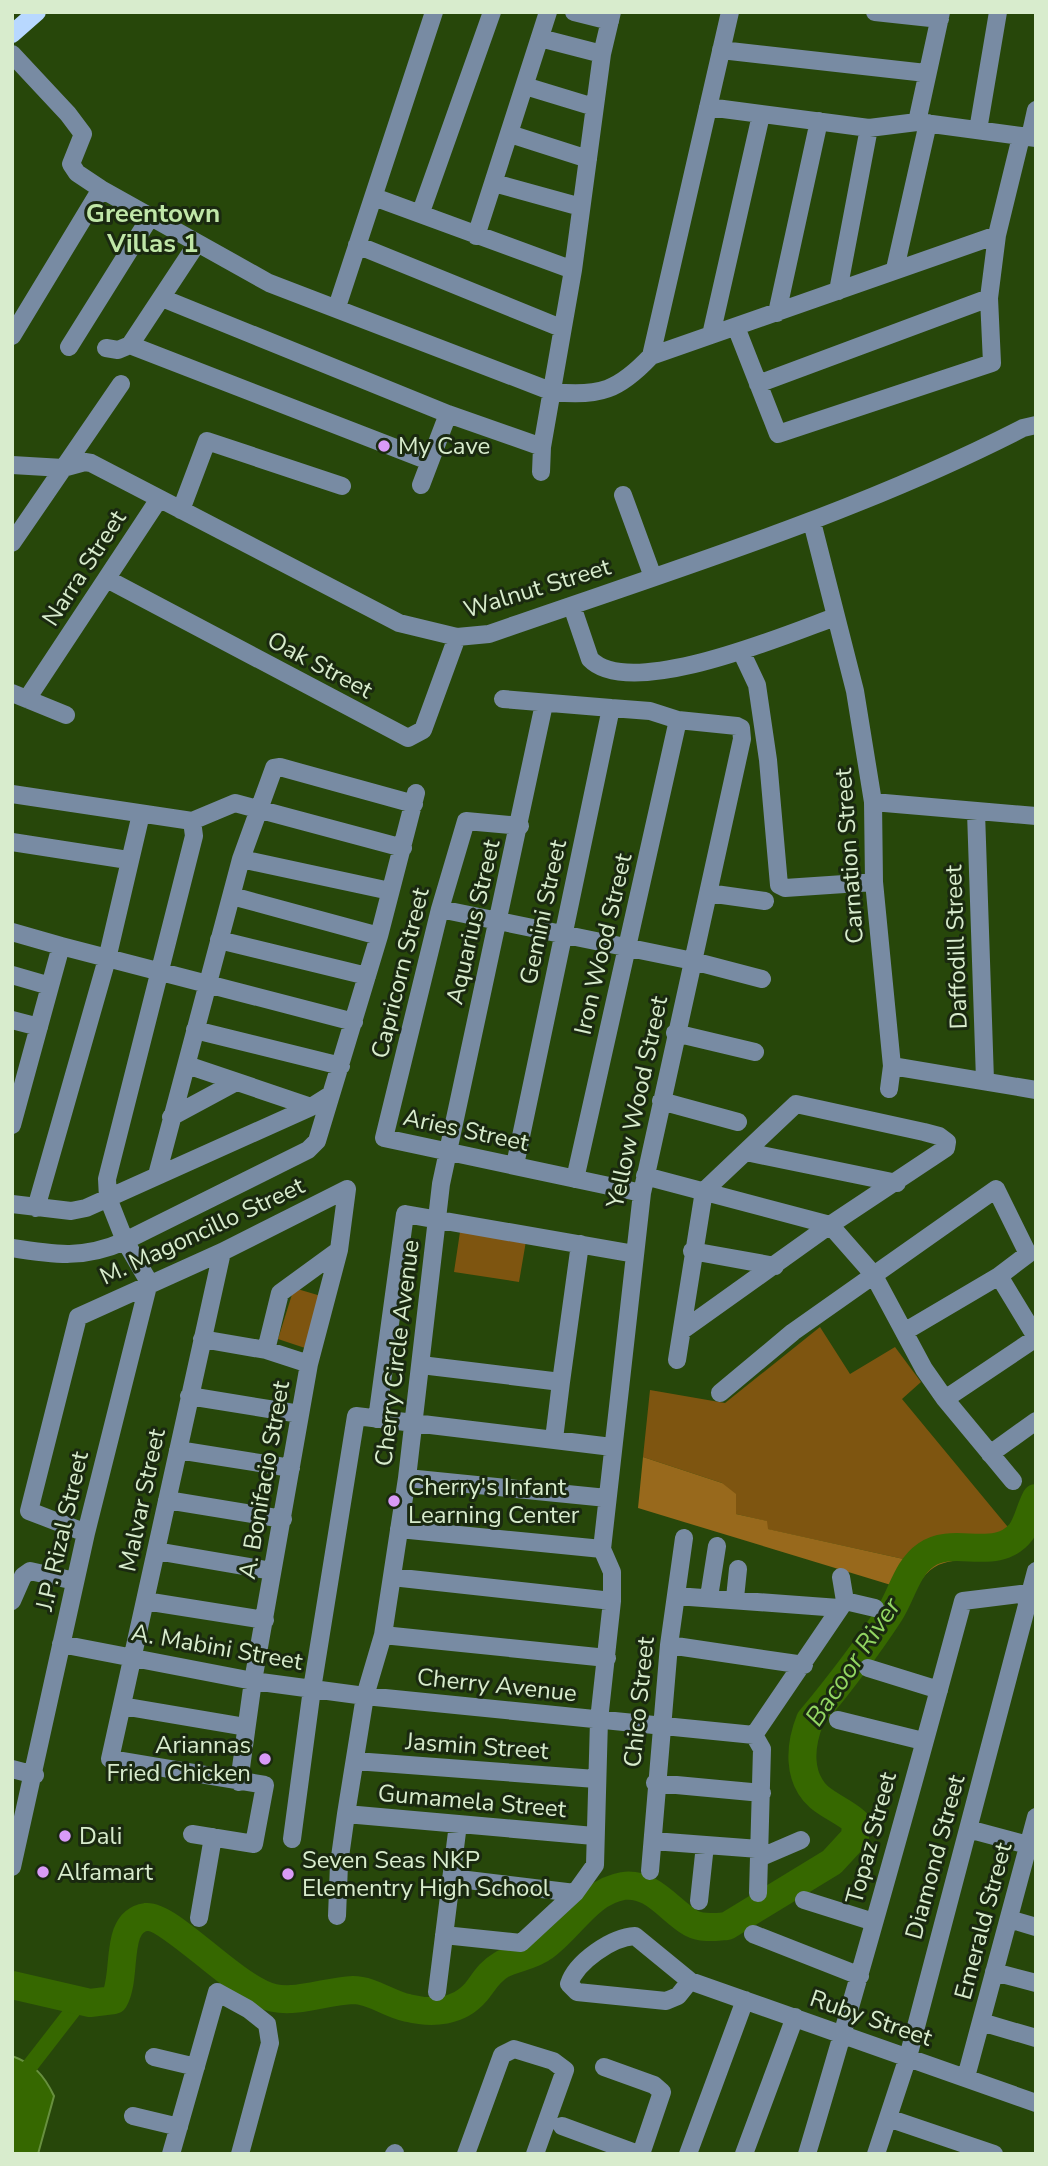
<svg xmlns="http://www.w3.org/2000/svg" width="1048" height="2166" font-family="'Nunito Sans',sans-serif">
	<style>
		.green { fill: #7e5510 }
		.forest { fill: #98691c }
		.water { fill: #366800; stroke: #67903e; stroke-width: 2 }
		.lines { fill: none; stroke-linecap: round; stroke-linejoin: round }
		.canal { stroke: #366800; stroke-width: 16 }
		.river { stroke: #366800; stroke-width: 28 }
		.minor { stroke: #788ba3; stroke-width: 18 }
		.major { stroke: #b8d8ff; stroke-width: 18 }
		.poi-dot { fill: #d99af7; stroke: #1a2910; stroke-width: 2.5 }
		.labels { text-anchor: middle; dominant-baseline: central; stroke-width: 6; stroke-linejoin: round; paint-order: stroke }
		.poi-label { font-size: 24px; fill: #d8eccd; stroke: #1a2910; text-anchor: start }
		.street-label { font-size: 24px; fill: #d8eccd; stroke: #1a2910 }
		.neighbourhood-label { font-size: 26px; font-weight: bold; fill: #c0e7a8; stroke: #1a2910 }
		.water-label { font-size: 26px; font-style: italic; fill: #92d662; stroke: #1a2910 }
	</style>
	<rect width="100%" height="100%" fill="#27470a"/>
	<path class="green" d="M460 1232 526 1241 519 1282 454 1272Z
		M294 1288 321 1296 305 1348 278 1339Z
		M820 1327 850 1374 895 1347 921 1382 902 1399 1012 1532 912 1555 908 1560 767 1529 766 1521 736 1514 722 1483 643 1457 650 1390 725 1403Z"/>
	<path class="forest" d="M643 1457 722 1483 736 1494V1514L767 1521 768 1529 908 1560 926 1546 1012 1532 1036 1484C1036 1498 1038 1514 1036 1528 1029 1563 970 1555 944 1563 929 1567 921 1579 914 1592L638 1508Z"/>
	<path class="water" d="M12 2056C34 2064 44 2075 54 2096L38 2154H12Z"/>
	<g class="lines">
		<path class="canal" d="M12 2089 81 2000"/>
		<path class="river" d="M12 1985 90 2003 114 2000C128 1976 113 1922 146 1917 170 1914 237 1991 274 1998 298 2003 327 1991 353 1990 372 1990 389 2004 408 2008 433 2014 459 2012 476 1992 484 1982 489 1972 501 1965 515 1957 531 1957 544 1947 571 1928 588 1892 623 1886 652 1882 669 1910 691 1923 702 1929 715 1927 727 1926L832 1862 855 1837 856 1822C845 1812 831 1807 819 1797 797 1777 800 1745 810 1720 838 1686 866 1650 890 1613 902 1594 907 1568 926 1555 953 1535 997 1563 1021 1532 1028 1522 1030 1509 1036 1498"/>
		<path class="minor" d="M574 12 610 21
			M875 12 940 19
			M540 38 602 54
			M721 50 926 73
			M12 54 68 114 83 134 71 164 77 173 101 189 269 283 553 392C600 397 619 390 651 356L997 235
			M525 86 594 107
			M708 107 869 128 917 122 1036 138
			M917 122 941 12
			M978 130 998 12
			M510 134 588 159
			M1030 137 1036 110
			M494 183 581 207
			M374 197 573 270
			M421 212 492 12
			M476 236 548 12
			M196 245 130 345 429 461
			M357 245 561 328
			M895 269 928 123
			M838 291 869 128
			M162 298 448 414 542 447
			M337 307 434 12
			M777 313 819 121
			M736 327 778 434 992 363 989 298 997 235 1021 137
			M711 335 761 115
			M12 336 101 189
			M69 347 149 219
			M106 348 118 350 130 345
			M651 356 730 12
			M758 384 989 298
			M12 465 63 468 85 462 91 463 399 623 457 637 489 634C669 571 853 515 1023 428L1036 425
			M541 472 542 447 573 270 602 54 612 12
			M421 485 448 414
			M623 495 653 577
			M181 510 207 441 342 486
			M812 522 855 691 873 802 874 882 892 1066 889 1089
			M12 543 121 384
			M107 579 408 738 423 730 457 637
			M572 606 590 659C630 701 788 634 835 617
			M741 651 757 685 768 760 779 885 785 888 874 882
			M12 693 66 715
			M27 699 159 499
			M503 699 611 708
			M12 794 192 821 194 836 107 1179 108 1198 125 1241 308 1150 317 1141 379 936 416 793
			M873 802 1036 816
			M976 812 985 1080
			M192 821 235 803 403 848
			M520 826 466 821 440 909 384 1138 642 1193
			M12 842 128 860
			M241 859 390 891
			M708 893 765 901
			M232 896 379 936
			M440 909 693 961 762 979
			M12 932 61 946 12 1125
			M219 940 367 976
			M61 946 354 1022
			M12 975 50 986
			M12 1020 39 1027
			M195 1030 341 1066
			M675 1033 755 1052
			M187 1065 311 1107
			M892 1066 1036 1090
			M661 1101 738 1122
			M171 1117 236 1082
			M746 1152 897 1183
			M157 1175 241 859 274 768 280 767 414 804
			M645 1176 830 1225 946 1148 947 1142 939 1136 924 1132 796 1104 704 1191 677 1360
			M575 1179 678 720
			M12 1204 71 1211 86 1208 311 1107 330 1095
			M36 1208 107 959 141 814
			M12 1248C56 1255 84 1259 125 1241L149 1282 86 1533 12 1867
			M692 1251 775 1266
			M683 1330 830 1225 873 1274 924 1369 945 1399 1013 1481
			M904 1332 999 1276 1036 1337
			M202 1339 266 1350 309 1364
			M266 1350 280 1293 339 1250
			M421 1365 561 1382 580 1244
			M720 1393 793 1332 996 1189 1028 1254 999 1276
			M189 1396 300 1414
			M945 1399 1036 1338
			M377 1419 405 1214 635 1254
			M554 1439 561 1382
			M178 1450 291 1468
			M990 1454 1036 1421
			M407 1478 607 1498
			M167 1500 283 1519
			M399 1529 602 1549
			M86 1533 29 1511 78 1317 222 1252 347 1189
			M156 1551 272 1571
			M392 1577 612 1601
			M676 1596 839 1608
			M709 1597 717 1546
			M735 1598 738 1569
			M12 1601 23 1576 30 1571 75 1581
			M145 1601 265 1620
			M845 1601 875 1608
			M383 1635 607 1658
			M61 1644 253 1681 365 1696 754 1735
			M669 1645 804 1665
			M868 1668 939 1690
			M122 1706 246 1727
			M838 1720 923 1741
			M355 1761 596 1779
			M12 1769 35 1775
			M239 1782 253 1681 309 1364 339 1250 347 1189
			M655 1783 762 1793
			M346 1814 594 1836
			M968 1829 1028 1845
			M192 1834 254 1844 265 1785 110 1759 222 1252
			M292 1839 312 1689 356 1416 612 1447
			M653 1841 759 1849
			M759 1858 801 1840
			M650 1871 669 1645 684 1538
			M451 1878 575 1893
			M758 1893 762 1749 754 1735 845 1601 841 1577
			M804 1900 874 1922
			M699 1901 705 1845
			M337 1916 339 1864 346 1814 365 1696 383 1635 407 1478 441 1184 544 704
			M199 1918 213 1837
			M1009 1919 1036 1927
			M753 1934 860 1976
			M444 1935 521 1943 575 1893 595 1865 599 1720 612 1601V1572L602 1549 642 1193 742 739 741 728 737 726 678 720 650 711 611 708 515 1165
			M994 1972 1036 1983
			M690 1981 678 1996 666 2001 577 1992 569 1984C576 1962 612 1937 635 1936L690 1981 1036 2103
			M437 1992 458 1824
			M981 2022 1036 2038
			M154 2057 196 2067
			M604 2067 654 2085 662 2092 641 2154
			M966 2077 1036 1817
			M133 2116 179 2127
			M888 2118 994 2154
			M562 2126 638 2154
			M171 2154 217 1992 248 2009 267 2024 270 2043 240 2154
			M394 2154 395 2153
			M466 2154 502 2055 514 2049 553 2061 565 2070 535 2154
			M688 2154 745 2000
			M744 2154 795 2017
			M807 2154C862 1970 913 1786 963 1601L1036 1592
			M876 2154 908 2057 1036 1571"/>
		<path class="major" d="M12 34 37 12"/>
	</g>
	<g class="poi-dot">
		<circle cx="384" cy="446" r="7"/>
		<circle cx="394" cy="1501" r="7"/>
		<circle cx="265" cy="1759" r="7"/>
		<circle cx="65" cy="1836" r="7"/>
		<circle cx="43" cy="1872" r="7"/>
		<circle cx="288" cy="1874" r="7"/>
	</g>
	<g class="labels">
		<g class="poi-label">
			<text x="398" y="446">My Cave</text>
			<text x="408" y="1487">Cherry's Infant<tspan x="408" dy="28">Learning Center</tspan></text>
			<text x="251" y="1745" text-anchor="end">Ariannas<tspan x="251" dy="28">Fried Chicken</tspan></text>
			<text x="79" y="1836">Dali</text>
			<text x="302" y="1860">Seven Seas NKP<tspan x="302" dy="28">Elementry High School</tspan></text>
			<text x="57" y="1872">Alfamart</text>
		</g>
		<g class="street-label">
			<text transform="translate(84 568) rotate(-57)">Narra Street</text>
			<text transform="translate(537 588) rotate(-17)">Walnut Street</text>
			<text transform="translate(320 665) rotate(28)">Oak Street</text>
			<text transform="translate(849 856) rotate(-94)">Carnation Street</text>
			<text transform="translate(543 912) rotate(-78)">Gemini Street</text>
			<text transform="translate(473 922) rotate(-77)">Aquarius Street</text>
			<text transform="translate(603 944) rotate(-77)">Iron Wood Street</text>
			<text transform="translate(956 947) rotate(-92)">Daffodill Street</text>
			<text transform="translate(400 973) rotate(-76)">Capricorn Street</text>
			<text transform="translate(637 1102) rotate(-78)">Yellow Wood Street</text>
			<text transform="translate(466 1130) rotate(12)">Aries Street</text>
			<text transform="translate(202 1231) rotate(-25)">M. Magoncillo Street</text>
			<text transform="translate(397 1353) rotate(-83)">Cherry Circle Avenue</text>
			<text transform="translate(264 1480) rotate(-80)">A. Bonifacio Street</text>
			<text transform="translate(142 1500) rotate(-78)">Malvar Street</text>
			<text transform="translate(62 1531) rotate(-77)">J.P. Rizal Street</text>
			<text transform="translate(217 1647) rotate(10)">A. Mabini Street</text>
			<text transform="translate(497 1685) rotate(6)">Cherry Avenue</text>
			<text transform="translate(639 1702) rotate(-84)">Chico Street</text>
			<text transform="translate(477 1746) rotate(4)">Jasmin Street</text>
			<text transform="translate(472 1801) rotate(5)">Gumamela Street</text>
			<text transform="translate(871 1838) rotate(-75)">Topaz Street</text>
			<text transform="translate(935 1857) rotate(-75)">Diamond Street</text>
			<text transform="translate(983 1921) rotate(-75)">Emerald Street</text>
			<text transform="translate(871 2018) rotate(19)">Ruby Street</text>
		</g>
		<g class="neighbourhood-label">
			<text x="153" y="213">Greentown<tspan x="153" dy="30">Villas 1</tspan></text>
		</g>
		<g class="water-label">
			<text transform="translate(853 1662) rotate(-56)">Bacoor River</text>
		</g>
	</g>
	<rect width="1048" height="2166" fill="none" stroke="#d8eccd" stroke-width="28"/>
</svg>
